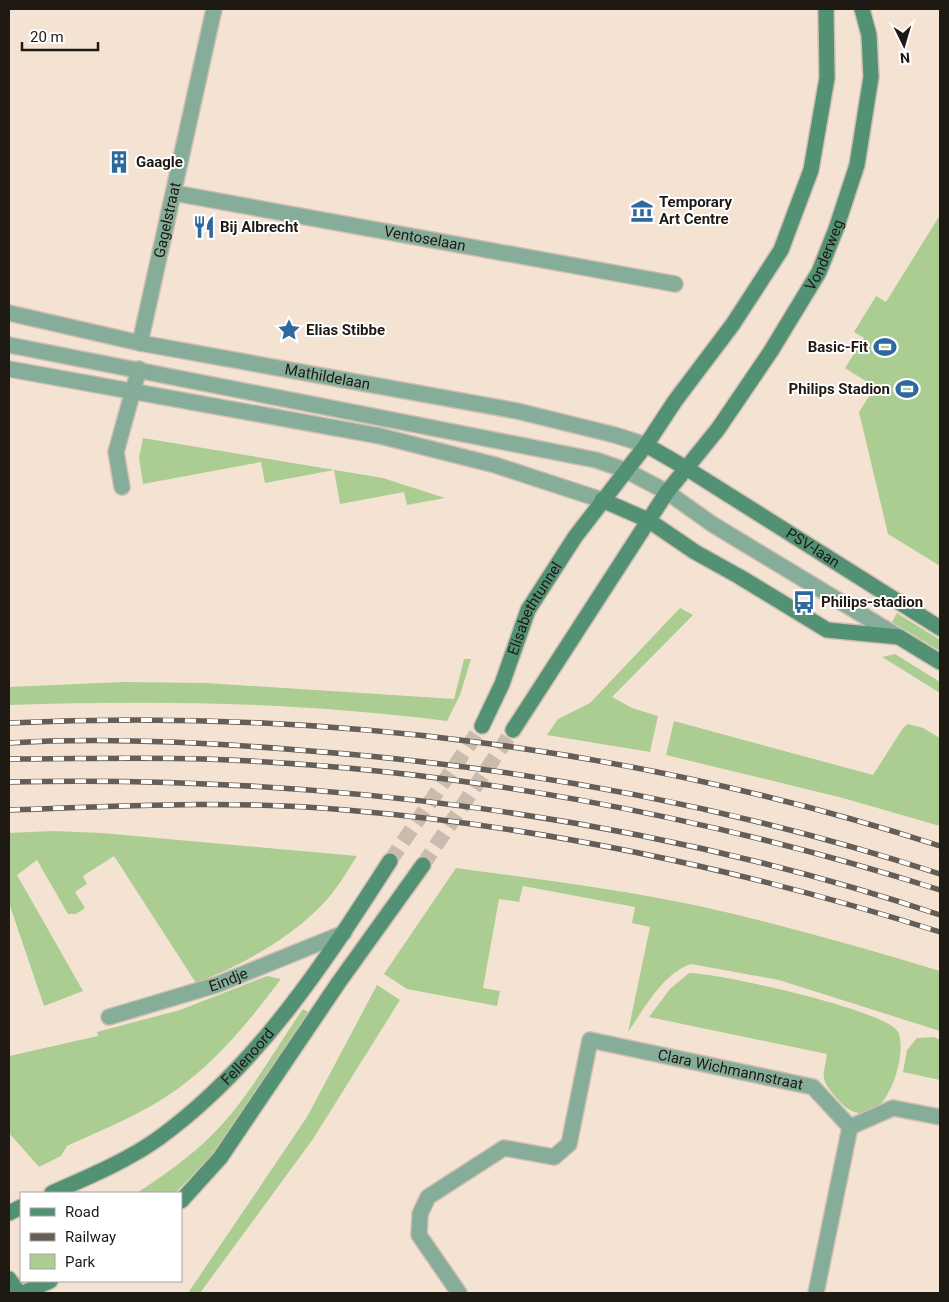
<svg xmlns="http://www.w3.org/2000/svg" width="949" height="1302" font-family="Roboto,sans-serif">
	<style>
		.green { fill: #abcd91 }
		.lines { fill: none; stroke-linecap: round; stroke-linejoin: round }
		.secondary-tunnel { stroke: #c9bbad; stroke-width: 15; stroke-dasharray: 15 8; stroke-linecap: butt }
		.service-casing { stroke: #cebfb1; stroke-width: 18 }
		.minor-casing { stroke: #cebfb1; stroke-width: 18 }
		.tertiary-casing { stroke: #cebfb1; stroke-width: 18 }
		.secondary-casing { stroke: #cebfb1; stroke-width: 18 }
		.service { stroke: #85ad99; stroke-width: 15 }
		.minor { stroke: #85ad99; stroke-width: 15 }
		.tertiary { stroke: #85ad99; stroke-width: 15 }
		.secondary { stroke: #529174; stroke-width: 15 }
		.rail-casing { stroke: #665d54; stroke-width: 5.5 }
		.rail { stroke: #fff; stroke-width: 4; stroke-dasharray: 11; stroke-linecap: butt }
		.labels { text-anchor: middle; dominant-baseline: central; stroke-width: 4; stroke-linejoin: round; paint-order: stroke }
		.poi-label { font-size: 15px; font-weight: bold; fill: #1f1914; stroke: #fff; text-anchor: start }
		.street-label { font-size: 15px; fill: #1f1914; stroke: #fff }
	</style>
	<rect width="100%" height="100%" fill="#f4e3d3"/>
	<path class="green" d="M940 215V566L888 534 859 412 875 387 845 368 864 338 854 332 876 296 886 302Z
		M143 438 383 478 445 498 407 505 404 492 340 504 334 470 265 483 261 462 143 484 139 458Z
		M680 608 693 615 612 697 632 708 658 716 650 752 547 735 558 719 590 703Z
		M897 613 940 640V651L892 622Z
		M895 654 940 682V693L882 657Z
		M464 659H471L460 695 447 721C301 702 156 700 9 705V687L123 682 206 683 454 699Z
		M674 721 873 775 903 728 908 724 923 728 940 738V826L843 798 666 755Z
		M53 831 102 833 357 856C346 873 336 891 321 906 286 941 242 965 196 983L114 856 83 876 87 884 75 892 85 908 76 914H68L37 860 17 875 83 991 44 1006 9 903V833Z
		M456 868C537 879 618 889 699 906 780 924 861 947 940 971V1031L779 980 691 964C662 974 645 1008 628 1032L650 927 632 923 635 907 523 886 519 902 499 899 483 988 500 991 497 1006 407 989 384 974Z
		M689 973C718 973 887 1010 898 1032 908 1053 888 1120 858 1113 847 1111 841 1103 834 1095 819 1078 824 1075 827 1054L649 1017 670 989Z
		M267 976 281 979C250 1020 218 1060 176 1090 143 1114 103 1129 67 1146L61 1156 39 1167 9 1133V1056L98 1036 97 1032 180 1010Z
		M377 985 400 1000 313 1139 200 1293H188L307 1117Z
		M303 1009 310 1013 213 1154 175 1193H137C164 1175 190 1157 213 1134 249 1098 274 1050 303 1009Z
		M934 1037 940 1040V1080L903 1072 907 1050 917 1038Z"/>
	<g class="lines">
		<path class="secondary-tunnel" d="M390 861 482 726
			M423 865 513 730"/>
		<defs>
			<g id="service">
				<path d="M9 345 596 460 625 470 667 492 712 524 899 637"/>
				<path d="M122 487 116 452 139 369"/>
				<path id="s1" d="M109 1017 216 985 344 933"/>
			</g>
			<g id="minor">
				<path id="s2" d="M174 193 675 284"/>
				<path id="s3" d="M140 343 214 9"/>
				<path id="s4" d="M459 1293 419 1235 420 1214 428 1197 504 1148 554 1157 569 1144 590 1040 813 1087 850 1127 893 1108 940 1117"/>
				<path d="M816 1293 850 1127"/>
			</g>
			<g id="tertiary">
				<path id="s5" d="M9 313 140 343 517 411 615 435 646 445"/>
				<path d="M9 369 380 436 495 465 602 500"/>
			</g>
			<g id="secondary">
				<path id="s6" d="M646 445 686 468 940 628"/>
				<path d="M602 500 648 520 695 552 740 577 827 630 899 637 940 662"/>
				<path id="s7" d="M482 726 502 684 528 610 575 537 646 445 675 401 733 324 781 250 811 170 827 78 826 9"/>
				<path id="s8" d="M513 730 667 492 718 429 771 351 819 272 836 229 857 165 871 77 869 35 862 9"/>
				<path id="s9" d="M52 1193C88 1177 127 1161 159 1138 258 1066 325 962 390 861"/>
				<path d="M181 1201 220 1158 339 982 423 865"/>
				<path d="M9 1213 21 1207"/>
				<path d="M9 1279 19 1293"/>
				<path d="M23 1293 50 1281"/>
			</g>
		</defs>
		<use href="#service" class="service-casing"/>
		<use href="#minor" class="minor-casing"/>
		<use href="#tertiary" class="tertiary-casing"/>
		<use href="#secondary" class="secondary-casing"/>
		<use href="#service" class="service"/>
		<use href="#minor" class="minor"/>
		<use href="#tertiary" class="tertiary"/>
		<use href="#secondary" class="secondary"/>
		<defs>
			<path id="rail" d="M9 723C323 708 640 749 940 846
				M9 743C105 737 202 742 298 750 516 766 733 806 940 874
				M9 759C74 759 139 757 204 759 451 767 704 815 940 890
				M9 782C323 775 641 815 940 915
				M9 810C121 806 234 800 346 810 548 827 747 871 940 932"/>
		</defs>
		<use href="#rail" class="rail-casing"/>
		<use href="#rail" class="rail"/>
	</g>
	<defs>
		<symbol id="building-bare" viewBox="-9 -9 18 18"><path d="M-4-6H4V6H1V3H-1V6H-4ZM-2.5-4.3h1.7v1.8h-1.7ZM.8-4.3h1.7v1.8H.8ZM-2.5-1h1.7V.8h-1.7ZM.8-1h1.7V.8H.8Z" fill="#2d689f" stroke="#fff" stroke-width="2.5" paint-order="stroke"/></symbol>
		<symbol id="museum-bare" viewBox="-9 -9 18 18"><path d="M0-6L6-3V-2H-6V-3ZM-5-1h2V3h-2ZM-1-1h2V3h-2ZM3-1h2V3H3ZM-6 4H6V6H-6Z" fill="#2d689f" stroke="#fff" stroke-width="2.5" paint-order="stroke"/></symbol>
		<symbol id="restaurant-bare" viewBox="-9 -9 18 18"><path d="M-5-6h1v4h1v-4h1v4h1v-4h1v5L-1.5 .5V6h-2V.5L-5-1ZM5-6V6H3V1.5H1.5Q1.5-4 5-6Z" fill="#2d689f" stroke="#fff" stroke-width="2.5" paint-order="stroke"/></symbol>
		<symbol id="sight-bare" viewBox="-9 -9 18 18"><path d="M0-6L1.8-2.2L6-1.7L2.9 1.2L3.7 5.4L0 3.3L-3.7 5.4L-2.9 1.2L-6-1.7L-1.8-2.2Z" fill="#2d689f" stroke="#fff" stroke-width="2.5" paint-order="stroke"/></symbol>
		<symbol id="stadium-bare" viewBox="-9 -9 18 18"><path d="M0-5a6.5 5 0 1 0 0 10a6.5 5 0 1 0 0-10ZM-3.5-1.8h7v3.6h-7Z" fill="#2d689f" stroke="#fff" stroke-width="2.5" paint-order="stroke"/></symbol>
		<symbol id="bus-bare" viewBox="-9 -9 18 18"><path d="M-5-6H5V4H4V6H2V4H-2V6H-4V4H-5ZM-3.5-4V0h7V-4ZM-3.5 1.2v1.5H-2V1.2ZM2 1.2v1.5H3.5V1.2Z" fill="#2d689f" stroke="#fff" stroke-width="2.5" paint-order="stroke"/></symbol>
	</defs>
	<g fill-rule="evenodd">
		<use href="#building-bare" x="103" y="146" width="32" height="32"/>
		<use href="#museum-bare" x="626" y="195" width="32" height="32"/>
		<use href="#restaurant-bare" x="188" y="211" width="32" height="32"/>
		<use href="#sight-bare" x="273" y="314" width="32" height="32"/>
		<use href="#stadium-bare" x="869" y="331" width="32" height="32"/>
		<use href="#stadium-bare" x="891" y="373" width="32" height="32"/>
		<use href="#bus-bare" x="788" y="586" width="32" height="32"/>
	</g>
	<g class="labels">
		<g class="poi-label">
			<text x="136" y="162">Gaagle</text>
			<text x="659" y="202">Temporary<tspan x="659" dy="17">Art Centre</tspan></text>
			<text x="220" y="227">Bij Albrecht</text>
			<text x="306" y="330">Elias Stibbe</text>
			<text x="868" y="347" text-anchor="end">Basic-Fit</text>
			<text x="890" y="389" text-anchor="end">Philips Stadion</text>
			<text x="821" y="602">Philips-stadion</text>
		</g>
		<g class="street-label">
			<text stroke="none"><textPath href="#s3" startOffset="126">Gagelstraat</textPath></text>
			<text stroke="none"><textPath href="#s2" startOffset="255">Ventoselaan</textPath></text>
			<text stroke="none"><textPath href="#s8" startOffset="569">Vonderweg</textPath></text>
			<text stroke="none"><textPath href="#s5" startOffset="325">Mathildelaan</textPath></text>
			<text stroke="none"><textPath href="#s6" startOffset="196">PSV-laan</textPath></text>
			<text stroke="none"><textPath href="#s7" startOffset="129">Elisabethtunnel</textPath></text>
			<text stroke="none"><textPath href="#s1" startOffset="125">Eindje</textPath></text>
			<text stroke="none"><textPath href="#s9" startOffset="241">Fellenoord</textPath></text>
			<text stroke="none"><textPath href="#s4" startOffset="521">Clara Wichmannstraat</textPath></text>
		</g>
	</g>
	<rect width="949" height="1302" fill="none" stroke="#1f1914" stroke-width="20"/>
	<rect x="20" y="1192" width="162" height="90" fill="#ffffff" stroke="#a5a3a1"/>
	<rect x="30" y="1208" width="25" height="8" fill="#529174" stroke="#a5a3a1"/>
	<text x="65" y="1217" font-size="15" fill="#1f1914">Road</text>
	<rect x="30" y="1233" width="25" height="8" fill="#665d54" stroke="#a5a3a1"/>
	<text x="65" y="1242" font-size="15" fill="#1f1914">Railway</text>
	<rect x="30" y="1254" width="25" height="15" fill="#abcd91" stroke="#a5a3a1"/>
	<text x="65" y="1267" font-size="15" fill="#1f1914">Park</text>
	<g transform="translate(904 45) rotate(175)" stroke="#ffffff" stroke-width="4" paint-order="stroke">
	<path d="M0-4L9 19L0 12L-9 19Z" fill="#1f1914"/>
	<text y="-8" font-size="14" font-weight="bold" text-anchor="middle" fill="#1f1914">N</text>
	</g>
	<path d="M22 42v8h76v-8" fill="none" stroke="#1f1914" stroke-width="2.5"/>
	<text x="30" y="42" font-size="15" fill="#1f1914" stroke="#ffffff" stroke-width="4" paint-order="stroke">20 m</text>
</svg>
